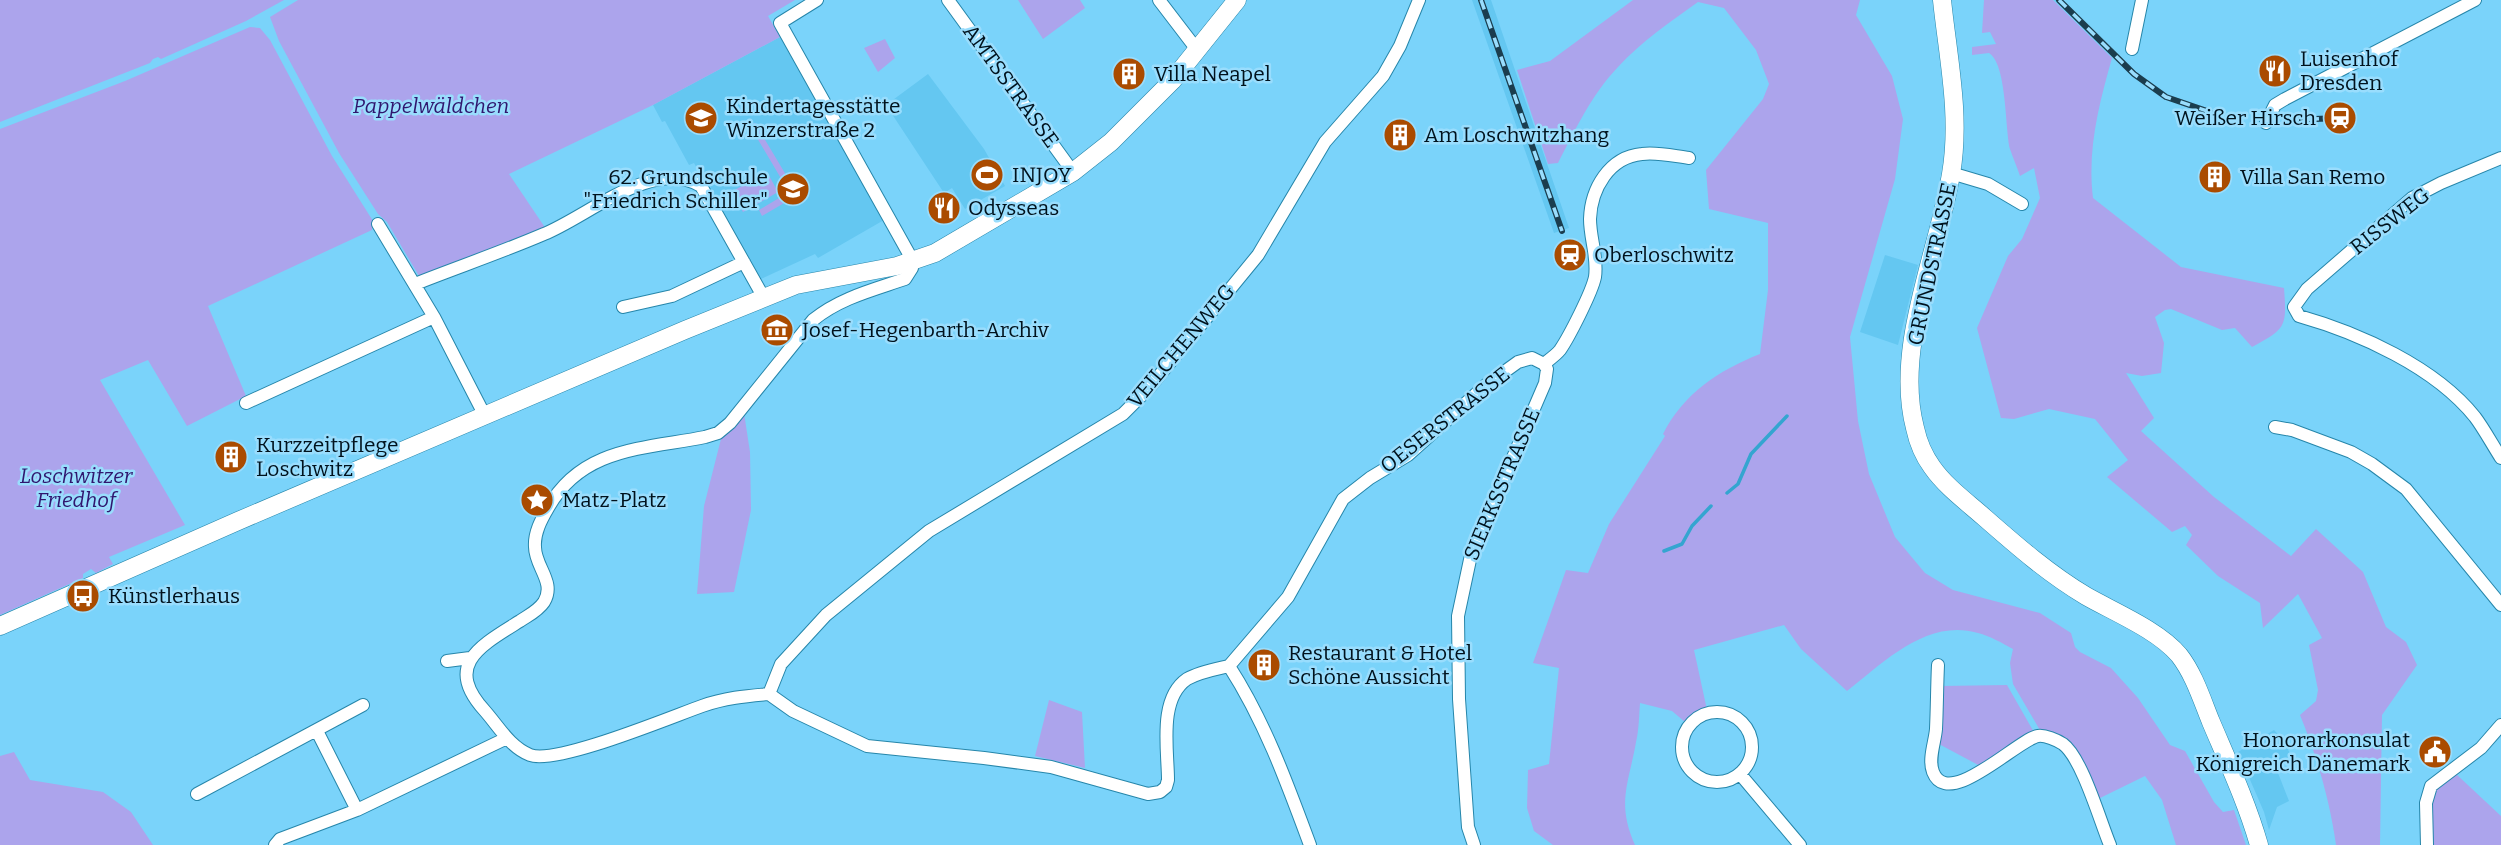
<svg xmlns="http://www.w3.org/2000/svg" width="2501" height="845" font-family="Bitter,serif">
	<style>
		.built { fill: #64c7f1 }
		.green { fill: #aca4ec }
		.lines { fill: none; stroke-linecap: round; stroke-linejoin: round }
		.stream { stroke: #34a5d0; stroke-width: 3.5 }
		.minor-casing { stroke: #2686aa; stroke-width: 14 }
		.secondary-casing { stroke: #2686aa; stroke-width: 19 }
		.minor { stroke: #fff; stroke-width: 12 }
		.secondary { stroke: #fff; stroke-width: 18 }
		.rail-casing { stroke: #1b3d4e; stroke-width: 6 }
		.rail { stroke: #99ddfd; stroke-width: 3.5; stroke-dasharray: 10; stroke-linecap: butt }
		.labels { text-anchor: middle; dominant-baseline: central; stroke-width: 5; stroke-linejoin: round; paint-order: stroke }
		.poi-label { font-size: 21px; fill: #00121d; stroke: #99ddfd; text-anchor: start }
		.street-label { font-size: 21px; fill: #00121d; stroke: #99ddfd }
		.park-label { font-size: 21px; font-style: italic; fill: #30166e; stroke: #99ddfd }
	</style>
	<rect width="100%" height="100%" fill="#7ad3fa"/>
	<path class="built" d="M1472 0H1491L1569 228 1554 233Z
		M2054 0H2063L2135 73 2166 94 2210 109 2209 114 2165 98 2134 78Z
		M780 37 884 220 818 258 815 254 761 279 694 163 689 165 665 121 662 122 653 105Z
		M928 74 984 149 1005 186 965 209 952 188 944 193 886 105Z
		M1885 255 1918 265 1898 345 1860 332Z
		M2274 730 2284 741 2291 756 2281 762 2278 773 2289 801 2277 807 2269 830 2264 812 2238 752Z"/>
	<path class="green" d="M0 0H284L246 21 161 59 158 57 153 59 150 63 0 122Z
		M298 0H795L768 16 780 37 653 105 509 174 546 229 419 276 387 222 378 214 339 153 279 41 270 17Z
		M1018 0H1080L1085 8 1043 39Z
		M1633 0H1860L1856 15 1892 76 1903 119 1895 179 1850 337 1858 421 1869 474 1895 537 1925 573 1953 590 2040 613 2071 633 2075 647 2080 652 2111 668 2138 698 2170 745 2185 751 2214 802 2223 812 2234 810 2246 845H2176L2162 800 2145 776 2096 800 2082 764 2041 732 2013 684 2010 663 2013 649C2002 643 1990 636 1978 633 1927 618 1884 662 1847 691L1801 649 1784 625 1694 650 1707 710 1693 715 1685 722 1672 711 1640 703C1639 716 1639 730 1636 742 1629 783 1616 803 1635 845H1553L1534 831 1527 808 1528 770 1549 764 1559 668 1533 663 1566 570 1588 573 1609 524 1665 436 1663 434C1683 394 1719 370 1760 354L1768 290V223L1709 209 1706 170 1763 99 1769 84 1756 50 1724 8 1698 2C1670 22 1642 41 1618 67 1592 94 1575 130 1558 163L1548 164 1517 70 1550 61Z
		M1984 0H2053L2112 58C2099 104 2087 150 2093 198L2181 267 2284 288C2287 327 2286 329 2252 347L2235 328 2222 330 2171 309 2165 310 2155 317 2164 343 2161 373 2142 376 2126 373 2154 418 2141 431 2214 497 2291 556 2316 529 2363 572 2386 627 2406 642 2417 665 2382 715 2380 845H2336C2330 801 2317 757 2300 715L2316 701 2318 690 2309 645 2322 638 2298 594 2263 628 2260 603 2218 576 2186 545 2192 535 2185 526 2172 532 2107 477 2128 460 2095 419 2049 409 2014 419 2001 418 1977 328 2008 256 2022 239 2040 198 2034 168 2020 176C2017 167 2013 158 2010 149 2005 128 2007 64 1989 53L1972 55V47L1996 44 1990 32 1982 33Z
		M250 27 260 28 270 40 332 156 373 221 372 230 208 306 246 396 187 426 148 360 100 380 185 525 109 557 113 564 96 573 91 569 83 574V578L0 615V129L125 81Z
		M885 39 895 58 878 72 864 48Z
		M755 123 798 195 762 216 759 210 789 192 750 126Z
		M767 172 778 192 743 212 731 192Z
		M744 413 750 452 751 510 734 592 697 594 704 506 722 435Z
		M2007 685 2035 734 1982 767 1937 743 1940 686Z
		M1049 700 1082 712 1085 768 1035 756Z
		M14 752 30 780 103 792 131 812 153 845H0V756Z
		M2455 773 2501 816V845H2432V804L2435 789Z"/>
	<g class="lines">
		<path class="stream" d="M1727 493 1738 484 1751 454 1787 416
			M1664 551 1682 544 1692 526 1711 506"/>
		<defs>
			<path id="minor" d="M948 0 1073 172
				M1159 0 1198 51
				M2132 49 2142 0
				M2266 123 2275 105 2285 99 2475 0
				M2501 158 2441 183 2412 198 2307 289 2294 307 2299 316C2359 333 2435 367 2475 417 2484 429 2492 444 2501 458
				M1951 173 1988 184 2022 204
				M378 224 434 317 485 416
				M415 284C458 267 502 252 544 234 587 217 653 157 701 186L764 298
				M623 307 672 296 744 262
				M1544 364C1550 359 1556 355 1560 350 1569 337 1592 292 1595 277 1598 257 1590 239 1590 219 1591 189 1609 157 1642 154 1658 152 1673 156 1689 158
				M246 403 434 317
				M2275 427 2292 430 2351 452 2372 464 2406 489 2501 605
				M447 661 470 658
				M1938 665C1937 686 1937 708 1936 729 1935 742 1928 759 1933 772 1948 811 2018 739 2038 736 2045 735 2057 740 2063 744 2082 758 2100 821 2110 845
				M1229 666 1288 597 1343 499 1370 478 1408 455 1486 385 1518 362 1532 358 1544 364
				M1229 666C1265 722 1287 783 1310 845
				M769 694C746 696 724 698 702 706 671 717 556 765 530 755 510 747 499 727 485 711 443 665 480 646 520 621 529 615 538 611 544 602 556 582 535 567 535 547 534 533 541 520 548 508 582 447 645 449 705 437L718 433 730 423 813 320C840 298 873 290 905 279L912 268 909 254 780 23 817 0
				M769 694 781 664 826 615 929 531 1123 414 1149 388 1258 255 1325 142 1383 76 1400 46 1419 0
				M769 694 793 711 867 746 984 758 1051 767 1148 794 1160 792 1166 787 1168 780C1168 750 1158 699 1187 679 1199 672 1216 669 1229 666
				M1682 747a35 35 0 1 1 70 0a35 35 0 1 1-70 0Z
				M317 731 357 810
				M1740 774 1800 845
				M197 794 363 705
				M275 845 280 839 357 810 507 738
				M1474 845 1468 827 1459 699 1458 616 1471 555 1545 383 1547 369 1544 364
				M2427 845 2426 803 2431 786 2481 748 2501 725"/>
			<path id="secondary" d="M1942 0C1948 58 1961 116 1951 174 1938 253 1894 348 1915 428 1918 442 1924 456 1932 467 1946 487 1967 502 1985 518 2017 546 2049 574 2086 596 2114 612 2158 630 2179 655 2194 674 2202 700 2211 722 2228 762 2247 803 2259 845
				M0 626 238 521 685 330 796 285 897 266 935 253 1073 172 1111 142 1172 81 1237 0"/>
		</defs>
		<use href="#minor" class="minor-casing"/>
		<use href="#secondary" class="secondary-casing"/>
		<use href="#minor" class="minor"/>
		<use href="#secondary" class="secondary"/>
		<defs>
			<path id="rail" d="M1481 0 1562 231
				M2059 0 2134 74 2166 97 2210 112
				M2289 120 2340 118"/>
		</defs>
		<use href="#rail" class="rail-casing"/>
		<use href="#rail" class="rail"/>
	</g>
	<defs>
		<symbol id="restaurant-disc" viewBox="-11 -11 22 22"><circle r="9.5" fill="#aa4b00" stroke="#99ddfd"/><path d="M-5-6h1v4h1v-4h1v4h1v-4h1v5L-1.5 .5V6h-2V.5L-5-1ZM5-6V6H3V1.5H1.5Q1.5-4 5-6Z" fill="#fff"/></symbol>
		<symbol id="building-disc" viewBox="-11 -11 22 22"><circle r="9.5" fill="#aa4b00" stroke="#99ddfd"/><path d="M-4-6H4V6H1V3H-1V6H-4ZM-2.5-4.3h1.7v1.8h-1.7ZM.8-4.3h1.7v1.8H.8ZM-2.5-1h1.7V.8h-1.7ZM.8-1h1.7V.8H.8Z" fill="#fff"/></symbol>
		<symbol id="school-disc" viewBox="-11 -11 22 22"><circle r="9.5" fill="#aa4b00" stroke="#99ddfd"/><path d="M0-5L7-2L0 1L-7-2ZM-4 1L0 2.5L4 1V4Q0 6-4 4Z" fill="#fff"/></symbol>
		<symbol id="station-disc" viewBox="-11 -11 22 22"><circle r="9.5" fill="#aa4b00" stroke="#99ddfd"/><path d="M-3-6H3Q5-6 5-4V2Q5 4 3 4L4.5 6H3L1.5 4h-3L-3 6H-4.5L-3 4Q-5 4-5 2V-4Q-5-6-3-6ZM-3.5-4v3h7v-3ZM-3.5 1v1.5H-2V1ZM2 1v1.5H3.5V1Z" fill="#fff"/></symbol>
		<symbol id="stadium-disc" viewBox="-11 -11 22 22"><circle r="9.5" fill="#aa4b00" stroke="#99ddfd"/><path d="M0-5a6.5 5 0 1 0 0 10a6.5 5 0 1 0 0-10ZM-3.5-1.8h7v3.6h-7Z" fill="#fff"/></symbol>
		<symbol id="museum-disc" viewBox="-11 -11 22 22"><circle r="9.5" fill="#aa4b00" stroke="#99ddfd"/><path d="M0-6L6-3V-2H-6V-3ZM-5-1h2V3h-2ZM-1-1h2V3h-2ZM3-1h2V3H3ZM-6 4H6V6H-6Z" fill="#fff"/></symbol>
		<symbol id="sight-disc" viewBox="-11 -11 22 22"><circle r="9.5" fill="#aa4b00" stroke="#99ddfd"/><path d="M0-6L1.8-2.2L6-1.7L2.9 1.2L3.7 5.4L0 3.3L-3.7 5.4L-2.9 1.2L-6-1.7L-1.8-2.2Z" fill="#fff"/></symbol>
		<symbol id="bus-disc" viewBox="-11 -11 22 22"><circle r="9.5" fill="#aa4b00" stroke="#99ddfd"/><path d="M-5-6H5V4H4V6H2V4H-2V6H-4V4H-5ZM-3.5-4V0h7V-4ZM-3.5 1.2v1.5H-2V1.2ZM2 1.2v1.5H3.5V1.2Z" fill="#fff"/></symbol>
		<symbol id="civic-disc" viewBox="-11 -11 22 22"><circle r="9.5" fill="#aa4b00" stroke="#99ddfd"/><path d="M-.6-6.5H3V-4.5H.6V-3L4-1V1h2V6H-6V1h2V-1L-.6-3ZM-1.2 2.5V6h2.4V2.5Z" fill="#fff"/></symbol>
	</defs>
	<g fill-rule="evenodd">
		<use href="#restaurant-disc" x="2256" y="52" width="38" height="38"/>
		<use href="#building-disc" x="1110" y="55" width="38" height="38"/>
		<use href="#school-disc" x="682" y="99" width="38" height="38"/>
		<use href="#station-disc" x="2321" y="99" width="38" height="38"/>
		<use href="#building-disc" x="1381" y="116" width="38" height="38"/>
		<use href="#stadium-disc" x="968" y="156" width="38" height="38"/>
		<use href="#building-disc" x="2196" y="158" width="38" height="38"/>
		<use href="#school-disc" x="774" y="170" width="38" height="38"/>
		<use href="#restaurant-disc" x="925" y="189" width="38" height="38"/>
		<use href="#station-disc" x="1551" y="236" width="38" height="38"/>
		<use href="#museum-disc" x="758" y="311" width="38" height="38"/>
		<use href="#building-disc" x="212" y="438" width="38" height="38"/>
		<use href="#sight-disc" x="518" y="481" width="38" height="38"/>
		<use href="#bus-disc" x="64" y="577" width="38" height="38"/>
		<use href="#building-disc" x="1245" y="646" width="38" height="38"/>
		<use href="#civic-disc" x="2416" y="733" width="38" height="38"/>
	</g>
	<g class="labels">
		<g class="poi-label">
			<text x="2300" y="59">Luisenhof<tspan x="2300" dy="24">Dresden</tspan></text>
			<text x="1154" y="74">Villa Neapel</text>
			<text x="726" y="106">Kindertagesstätte<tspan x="726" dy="24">Winzerstraße 2</tspan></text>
			<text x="2316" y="118" text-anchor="end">Weißer Hirsch</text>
			<text x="1424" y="135">Am Loschwitzhang</text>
			<text x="1012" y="175">INJOY</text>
			<text x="768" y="177" text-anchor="end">62. Grundschule<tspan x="768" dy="24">"Friedrich Schiller"</tspan></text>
			<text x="2240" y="177">Villa San Remo</text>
			<text x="968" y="208">Odysseas</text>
			<text x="1594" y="255">Oberloschwitz</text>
			<text x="802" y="330">Josef-Hegenbarth-Archiv</text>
			<text x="256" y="445">Kurzzeitpflege<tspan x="256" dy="24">Loschwitz</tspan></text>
			<text x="562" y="500">Matz-Platz</text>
			<text x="108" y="596">Künstlerhaus</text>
			<text x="1288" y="653">Restaurant &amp; Hotel<tspan x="1288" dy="24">Schöne Aussicht</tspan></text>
			<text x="2410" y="740" text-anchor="end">Honorarkonsulat<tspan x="2410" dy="24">Königreich Dänemark</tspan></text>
		</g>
		<g class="street-label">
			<text transform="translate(1011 86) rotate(54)">AMTSSTRASSE</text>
			<text transform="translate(2390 221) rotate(-38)">RISSWEG</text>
			<text transform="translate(1932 264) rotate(-78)">GRUNDSTRASSE</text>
			<text transform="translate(1181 346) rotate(-50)">VEILCHENWEG</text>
			<text transform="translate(1445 420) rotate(-38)">OESERSTRASSE</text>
			<text transform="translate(1502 484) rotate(-67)">SIERKSSTRASSE</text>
		</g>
		<g class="park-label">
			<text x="431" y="106">Pappelwäldchen</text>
			<text x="76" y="476">Loschwitzer<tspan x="76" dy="24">Friedhof</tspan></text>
		</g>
	</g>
</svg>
